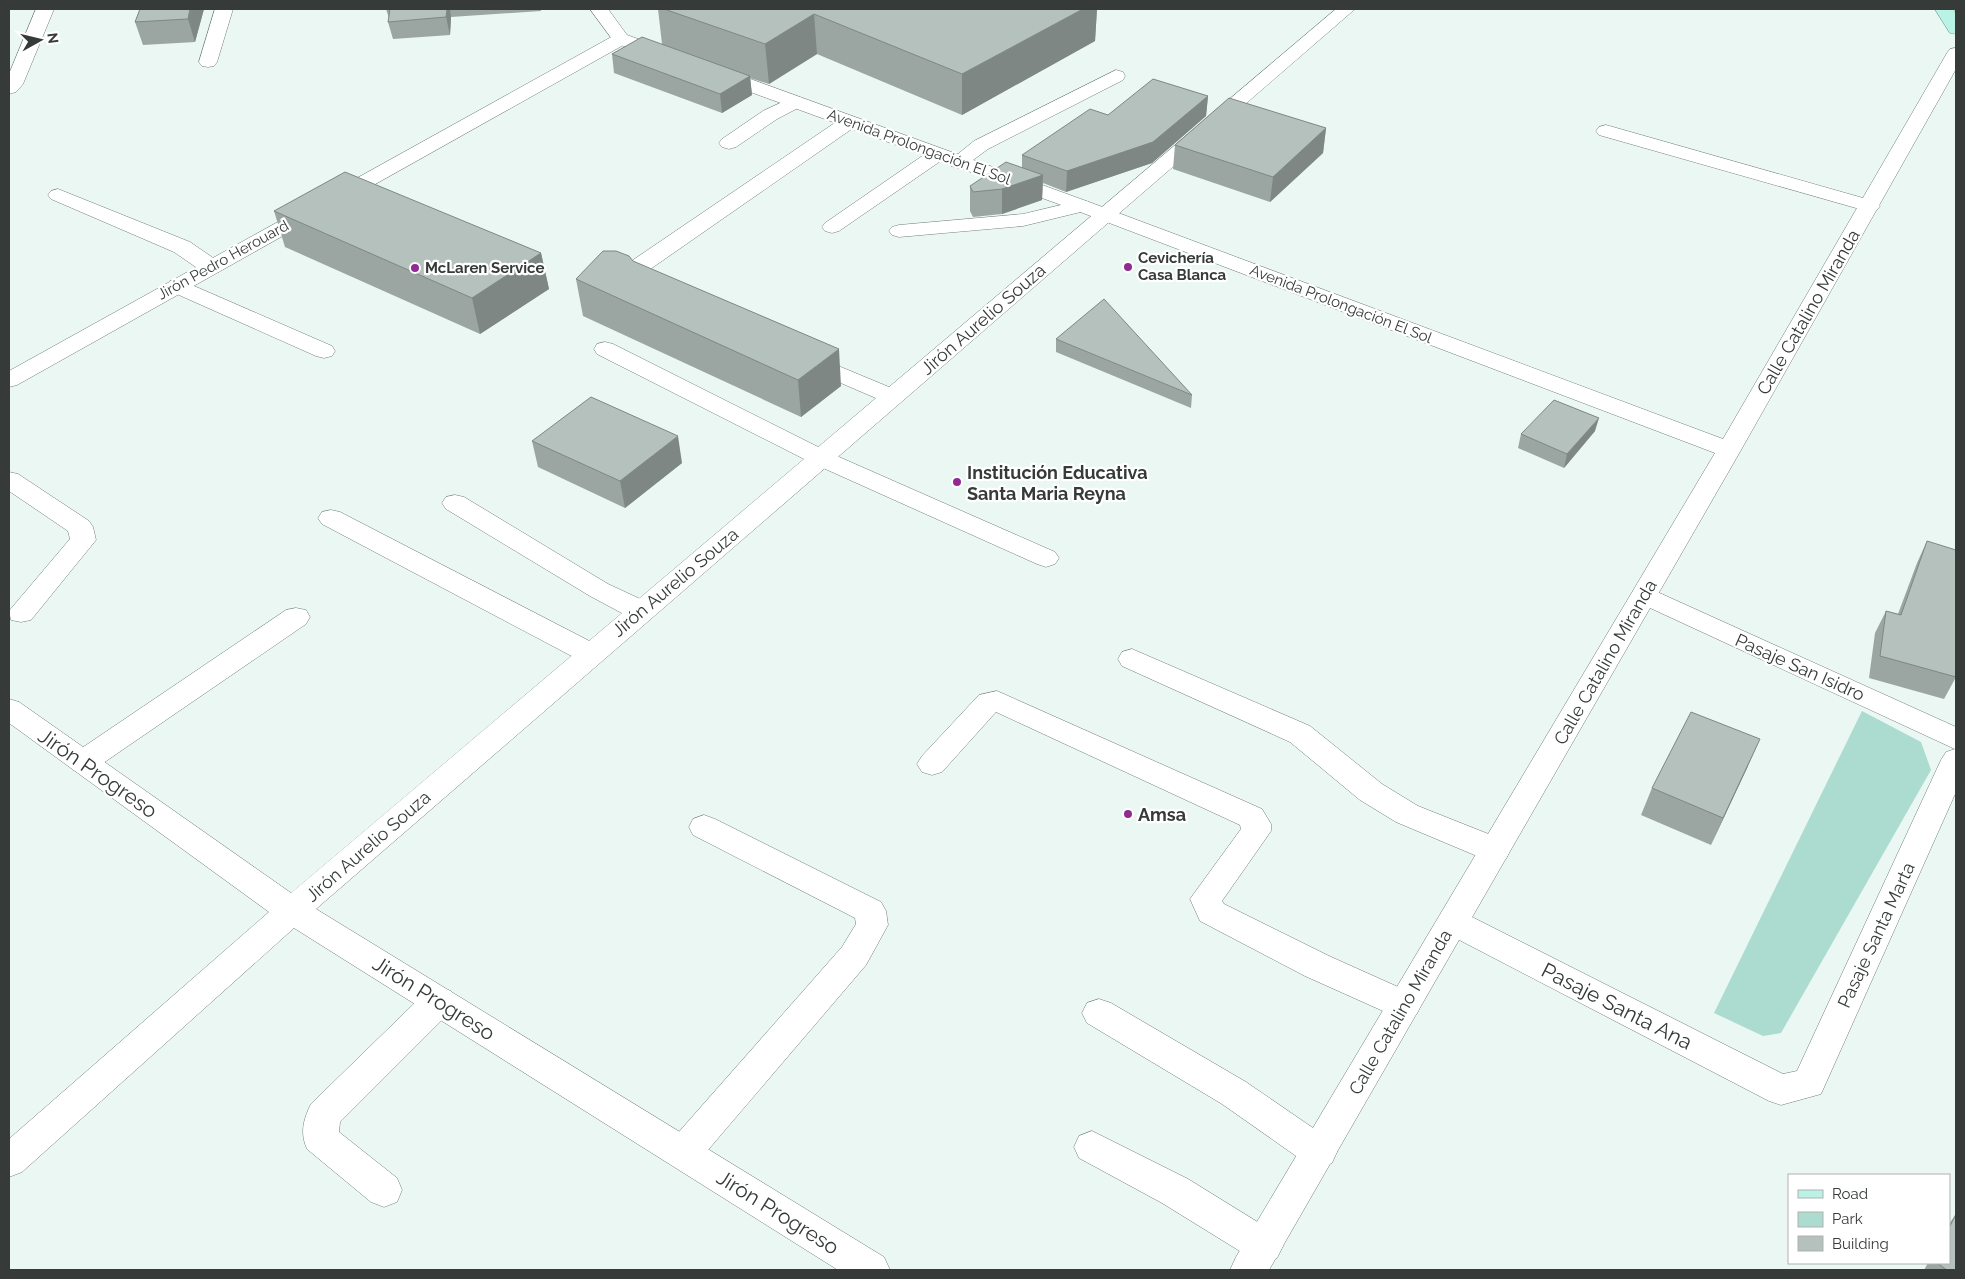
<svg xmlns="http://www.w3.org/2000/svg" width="1965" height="1279" font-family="Raleway,sans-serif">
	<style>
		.green { fill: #acdccf }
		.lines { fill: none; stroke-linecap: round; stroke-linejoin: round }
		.service-casing { stroke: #727e7b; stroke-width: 1 }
		.minor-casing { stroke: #727e7b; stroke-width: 1 }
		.tertiary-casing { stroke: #727e7b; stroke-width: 1 }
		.primary-casing { stroke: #6eac9d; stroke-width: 1 }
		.service { fill: #fff; fill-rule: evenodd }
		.minor { fill: #fff; fill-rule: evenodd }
		.tertiary { fill: #fff; fill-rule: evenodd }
		.primary { fill: #baf2e5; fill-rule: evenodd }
		.wall { fill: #9ba6a3 }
		.shaded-wall { fill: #7e8784 }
		.building { fill: #b4c1bd; stroke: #7e8784 }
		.poi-dot { fill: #8f2b92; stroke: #fff; stroke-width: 2 }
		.labels { text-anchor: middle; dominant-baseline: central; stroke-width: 4.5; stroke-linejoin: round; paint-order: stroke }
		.far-street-label { font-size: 15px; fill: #363b3a; stroke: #fff }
		.far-poi-label { font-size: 15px; font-weight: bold; fill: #363b3a; stroke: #fff; text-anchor: start }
		.street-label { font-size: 18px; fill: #363b3a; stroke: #fff }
		.poi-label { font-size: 18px; font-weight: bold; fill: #363b3a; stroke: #fff; text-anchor: start }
		.near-street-label { font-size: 21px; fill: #363b3a; stroke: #fff }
	</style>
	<rect width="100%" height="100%" fill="#eaf7f3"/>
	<path class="green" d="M1862 711 1921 742 1931 770 1781 1033 1763 1036 1714 1013Z"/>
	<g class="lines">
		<defs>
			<path id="service" d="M36 9H54L23 84 16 92 9 94V74Z
				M215 9H233L217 62 214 66 208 67 202 66 199 62Z
				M1116 70 1123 72 1125 76 1123 80 988 149 965 166 958 168 951 166 948 162 974 141Z
				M795 96 802 98 804 102 802 106 777 119 736 147 729 149 722 147 719 143 722 139 763 111Z
				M849 116 856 118 859 122 856 126 649 270 641 271 633 270 630 265 633 260 842 118Z
				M1606 125 1877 202 1880 206 1877 210 1870 212 1863 210 1599 135 1596 131 1599 127Z
				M938 148 945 150 948 154 945 158 839 231 832 233 825 231 822 227 825 223 931 150Z
				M58 189 190 242 219 262 222 267 219 272 211 273 203 272 174 252 51 199 48 195 51 191Z
				M1082 200 1089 202 1092 206 1089 210 1023 226 899 237 892 235 889 231 892 227 899 225 1023 214Z
				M178 279 332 346 335 351 332 356 324 358 316 356 170 291 167 286 170 281Z
				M605 342 613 344 830 453 1055 552 1059 558 1055 564 1046 567 1037 564 812 463 597 354 594 349 597 344Z
				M807 353 901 392 905 397 901 402 893 404 885 402 799 365 795 360 799 355Z
				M9 472 18 474 89 521 93 527 96 540 31 620 21 622 11 620 9 611 70 539 68 531 9 491Z
				M455 495 464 497 608 584 651 604 655 611 651 618 641 620 631 618 590 596 446 509 442 503 446 497Z
				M331 510 340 512 601 647 605 654 601 661 591 664 581 661 322 524 318 518 322 512Z
				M296 608 306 610 310 617 306 624 93 770 83 773 73 770 68 762 73 754 286 610Z
				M1132 649 1310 726 1382 784 1418 806 1506 841 1510 850 1506 859 1495 862 1484 859 1396 822 1360 800 1290 742 1122 666 1118 659 1122 652Z
				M997 691 1262 809 1271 824V831L1222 901 1224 904 1329 956 1416 995 1421 1005 1416 1015 1404 1019 1392 1015 1305 976 1200 921 1190 899 1241 829 1240 825 996 712 942 772 932 775 922 772 917 764 922 756 979 695Z
				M704 815 715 819 881 902 886 911 888 925 866 965 696 1164 683 1169 670 1164 665 1153 670 1142 842 947 856 924 855 918 693 835 689 827 693 819Z
				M439 987 451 991 456 1001 451 1011 340 1122 339 1132 397 1178 402 1190 397 1202 384 1207 371 1202 307 1149C300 1133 303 1120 311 1104L427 991Z
				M1099 999 1111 1003 1246 1082 1332 1141 1337 1152 1332 1163 1319 1168 1306 1163 1222 1104 1087 1023 1082 1013 1087 1003Z
				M1092 1131 1188 1179 1277 1234 1283 1246 1277 1258 1264 1263 1251 1258 1162 1203 1079 1158 1074 1147 1079 1136Z"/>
			<path id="minor" d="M1336 9H1355L316 909 884 1257 890 1270H838L294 928 22 1172 9 1177V1139L269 912 9 723V699L19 702 291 893Z
				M621 34 627 35 630 39 627 43 17 385 9 387V371L615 35Z
				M1644 586 1956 727V792L1821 1094 1781 1105 1769 1101 1442 931 1437 922 1442 913 1453 909 1464 913 1783 1074 1797 1071 1941 760 1946 752 1955 749 1635 601 1631 595 1635 589Z"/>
			<path id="tertiary" d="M590 9H608L627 35 674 52 677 56 674 60 668 61 615 43Z
				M1956 48V69L1741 450 1269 1270H1230L1236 1257 1715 453 1075 210 709 77 707 73 709 69 716 67 723 69 1089 202 1723 439 1947 53 1950 49Z"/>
			<path id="primary" d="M1935 9H1953L1956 15V34L1950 33Z"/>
		</defs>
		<use href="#service" class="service-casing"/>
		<use href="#minor" class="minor-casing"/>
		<use href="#tertiary" class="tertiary-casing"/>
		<use href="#primary" class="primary-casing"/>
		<use href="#service" class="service"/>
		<use href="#minor" class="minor"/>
		<use href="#tertiary" class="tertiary"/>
		<use href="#primary" class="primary"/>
	</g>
	<path class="wall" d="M140 9H204L195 42 143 45 135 22Z
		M386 9H541V11L451 17 450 35 393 39 388 22 389 18Z
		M658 9H1097L1095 41 962 115 817 54 769 84 750 78 752 95 722 113 614 73 612 54 662 44Z
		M1208 96 1206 116 1152 163 1066 192 1043 183 1042 200 1002 214 973 217 970 211V186L1022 168V155L1108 115Z
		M1326 128 1323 153 1270 202 1173 169 1175 145Z
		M274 211 541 253 549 289 480 334 285 247Z
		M633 261 841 386 801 417 583 316 576 279Z
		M1056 339 1192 395 1191 408 1056 352Z
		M1595 431 1564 468 1518 448 1521 434Z
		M532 441 682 463 625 508 538 467Z
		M1927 541 1956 677 1944 699 1869 678 1875 633 1886 611 1898 614 1917 563Z
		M1748 766 1711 845 1641 815 1652 788Z
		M1956 1214V1270H1924L1928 1263H1949V1224Z"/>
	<path class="shaded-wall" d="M190 9H204L195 42 188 19Z
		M447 9H450L451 17 450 35 446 17Z
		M1083 9H1097L1095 41 962 115V74Z
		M814 14 817 54 769 84 765 44Z
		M750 76 752 95 722 113 720 94Z
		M1208 96 1206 116 1152 163 1066 192 1067 171Z
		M1326 128 1323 153 1270 202 1273 177Z
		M1043 175 1042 200 1002 214V189Z
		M541 253 549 289 480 334 472 298Z
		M839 349 841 386 801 417 798 380Z
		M1599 418 1595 431 1564 468 1567 454Z
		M678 436 682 463 625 508 620 481Z
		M1760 739 1748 766 1711 845 1723 818Z"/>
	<path class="building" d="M140 9H190L188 19 135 22Z
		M390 9H447L446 17 388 22Z
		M664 9H1083L962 74 814 14 765 44Z
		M642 37 750 76 720 94 612 54Z
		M1153 79 1208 96 1153 142 1067 171 1022 155 1090 109 1108 115Z
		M1229 98 1326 128 1273 177 1175 145Z
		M1006 162 1043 175 1002 189 973 192 970 186Z
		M345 172 541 253 472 298 274 211Z
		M603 251H616L629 256 633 261 839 349 798 380 576 279Z
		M1104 299 1192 395 1056 339Z
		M591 397 678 436 620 481 532 441Z
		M1554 400 1599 418 1567 454 1521 434Z
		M1927 541 1956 550V677L1880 656 1886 611 1901 615Z
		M1691 712 1760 739 1723 818 1652 788Z
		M1956 1214V1270H1947L1937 1263H1949V1228Z"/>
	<g class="poi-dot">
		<circle cx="1128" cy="267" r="5"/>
		<circle cx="415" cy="268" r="5"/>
		<circle cx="957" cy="482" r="5"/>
		<circle cx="1128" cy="814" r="5"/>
	</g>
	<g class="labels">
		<g class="far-street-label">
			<text transform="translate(919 147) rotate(20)">Avenida Prolongación El Sol</text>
			<text transform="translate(223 260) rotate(-29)">Jirón Pedro Herouard</text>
			<text transform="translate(1341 304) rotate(21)">Avenida Prolongación El Sol</text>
		</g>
		<g class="far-poi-label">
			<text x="1138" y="258">Cevichería<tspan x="1138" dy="17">Casa Blanca</tspan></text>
			<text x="425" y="268">McLaren Service</text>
		</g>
		<g class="street-label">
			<text transform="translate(1808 312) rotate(-60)">Calle Catalino Miranda</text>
			<text transform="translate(983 319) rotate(-41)">Jirón Aurelio Souza</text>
			<text transform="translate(675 582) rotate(-40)">Jirón Aurelio Souza</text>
			<text transform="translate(1605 662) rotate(-60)">Calle Catalino Miranda</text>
			<text transform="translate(1800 667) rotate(24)">Pasaje San Isidro</text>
			<text transform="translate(368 846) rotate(-41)">Jirón Aurelio Souza</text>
			<text transform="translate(1876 935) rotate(-65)">Pasaje Santa Marta</text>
			<text transform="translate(1400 1012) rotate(-60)">Calle Catalino Miranda</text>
		</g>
		<g class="poi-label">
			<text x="967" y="472">Institución Educativa<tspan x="967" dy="21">Santa Maria Reyna</tspan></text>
			<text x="1138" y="814">Amsa</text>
		</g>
		<g class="near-street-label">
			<text transform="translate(98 773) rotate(35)">Jirón Progreso</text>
			<text transform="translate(434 998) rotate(32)">Jirón Progreso</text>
			<text transform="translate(1617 1006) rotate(27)">Pasaje Santa Ana</text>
			<text transform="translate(778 1212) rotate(32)">Jirón Progreso</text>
		</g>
	</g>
	<rect width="1965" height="1279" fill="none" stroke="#363b3a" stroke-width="20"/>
	<rect x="1788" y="1174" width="162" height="90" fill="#ffffff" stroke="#afb1b0"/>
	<rect x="1798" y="1190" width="25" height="8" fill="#baf2e5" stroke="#afb1b0"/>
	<text x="1832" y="1199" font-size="15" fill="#363b3a">Road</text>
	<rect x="1798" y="1212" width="25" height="15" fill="#acdccf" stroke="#afb1b0"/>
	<text x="1832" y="1224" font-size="15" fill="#363b3a">Park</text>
	<rect x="1798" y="1236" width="25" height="15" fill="#b4c1bd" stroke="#afb1b0"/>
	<text x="1832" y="1249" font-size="15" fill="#363b3a">Building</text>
	<g transform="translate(40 40) rotate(82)" stroke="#ffffff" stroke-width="4" paint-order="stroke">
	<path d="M0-4L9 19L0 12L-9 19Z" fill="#363b3a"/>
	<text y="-8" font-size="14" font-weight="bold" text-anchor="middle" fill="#363b3a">N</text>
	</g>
</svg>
